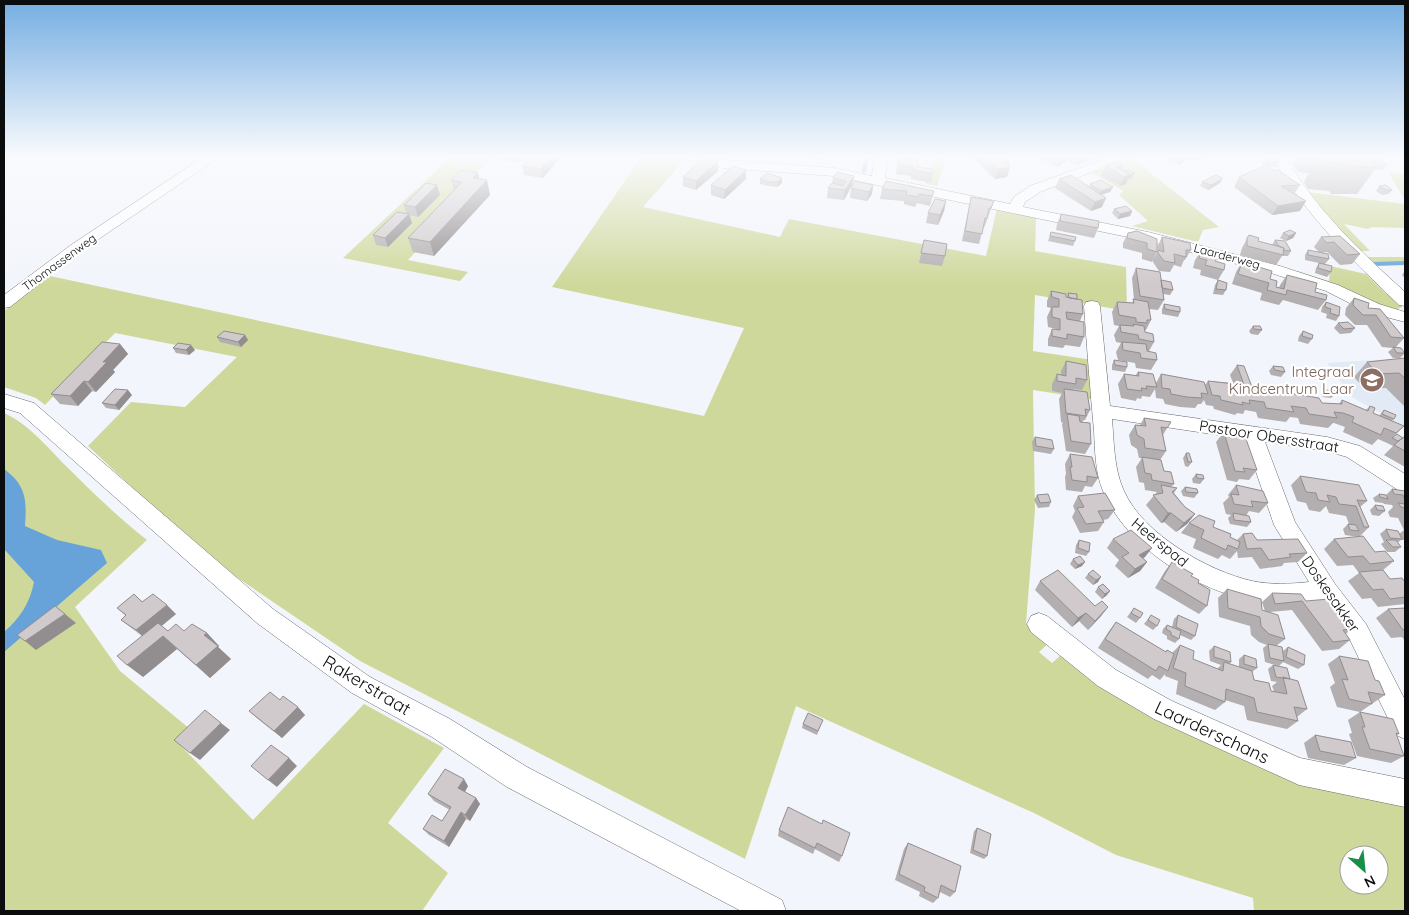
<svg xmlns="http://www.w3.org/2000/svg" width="1409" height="915" font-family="Quicksand,sans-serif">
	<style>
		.built { fill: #e2eaf5 }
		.green { fill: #cfd89b; fill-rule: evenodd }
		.water { fill: #67a3d8 }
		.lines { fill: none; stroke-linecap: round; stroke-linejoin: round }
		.stream { stroke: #67a3d8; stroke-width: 4 }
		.minor-casing { stroke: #686b6f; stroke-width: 1 }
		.minor { fill: #fff; fill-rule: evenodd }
		.wall { fill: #b3aeaf }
		.shaded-wall { fill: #928d8f }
		.building { fill: #d0cacc; stroke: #928d8f }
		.labels { text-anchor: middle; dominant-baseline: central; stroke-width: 4.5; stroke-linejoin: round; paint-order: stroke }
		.far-street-label { font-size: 12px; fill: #0b0c0e; stroke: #fff }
		.education-label { font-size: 15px; fill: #785e54; stroke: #fff; text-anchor: end }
		.street-label { font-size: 15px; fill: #0b0c0e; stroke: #fff }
		.near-street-label { font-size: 18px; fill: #0b0c0e; stroke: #fff }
	</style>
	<rect width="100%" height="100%" fill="#f2f5fb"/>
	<path class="built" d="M1405 358V428L1352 397 1327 363Z"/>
	<path class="green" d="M452 156H493L454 196 465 199 408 260 468 272 460 281 343 258Z
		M642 156 686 158 643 207 780 237 789 219 986 256 997 208 1036 216 1035 251 1126 267 1127 311 1035 295 1033 351 1106 362 1110 402 1033 390 1035 510 1026 623 1049 643 1039 652 1052 663 1062 654 1324 786 1405 801V911H1254L1253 898 1116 855 1034 813 796 706 745 859 360 661 226 570 135 490 88 446 131 402 185 407 237 357 115 333 45 405 36 398 4 387V311L50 276 704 416 744 328 552 287ZM1349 855H1379V885H1349Z
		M935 156H947L937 186 926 184Z
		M1133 159 1219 227 1203 230 1198 242 1132 226 1148 221 1119 195 1123 191 1091 172Z
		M1388 172 1405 174V200Z
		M1306 192 1405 204V228L1372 227 1368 229 1344 224 1370 251H1359Z
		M1365 257H1405V263H1372Z
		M1330 266 1366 274 1385 293 1394 297 1402 304V307L1395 310 1385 309 1297 273V271L1329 281Z
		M4 413C29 424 48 448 67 467 93 493 118 517 147 540L75 607 120 671 190 729 179 744 253 820 364 704 444 748 388 823 448 873 422 911H4Z"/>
	<path class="water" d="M4 469C26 485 27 500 25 526L57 540 101 550 107 563 4 652V632C20 618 30 603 34 582L4 549Z"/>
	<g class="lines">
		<path class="stream" d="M864 171 867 156
			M1373 264 1405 263"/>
		<defs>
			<path id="minor" d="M205 156H221L81 251 10 307 4 308V295L71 245Z
				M683 156H708L723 160 834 168 872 176 874 156H888L885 178 1010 204 1014 197 1030 186 1113 156H1133L1040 192 1025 202 1023 207 1148 232 1280 266 1338 285 1379 304 1405 312V322L1367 312 1326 291 1268 272 1147 241 834 176 723 168 684 159Z
				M1272 156H1285C1316 210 1360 251 1405 292V306L1399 305C1351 259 1305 215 1272 156Z
				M1092 301 1098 302 1100 306 1110 406 1327 437 1360 446 1405 474V492L1398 490 1347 457 1327 451 1265 442 1295 522 1335 584 1366 624 1405 700V739L1396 735 1350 640 1321 601C1298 603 1276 606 1253 601 1194 589 1127 548 1103 491 1095 472 1095 450 1094 431 1090 389 1087 348 1084 306L1086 302ZM1112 419 1245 439 1274 525 1309 582C1290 584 1271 585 1252 581 1208 571 1143 534 1124 491 1114 470 1114 442 1112 419Z
				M4 394 34 403 273 609 370 677 450 719 527 767 782 900 786 911H741L507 787 432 737 352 693 257 623 20 413 4 408Z
				M1039 613 1047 616 1116 670 1172 701 1300 758 1405 779V807L1299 785 1154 719 1098 686 1031 632 1027 624 1031 616Z"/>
		</defs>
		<use href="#minor" class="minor-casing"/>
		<use href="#minor" class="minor"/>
	</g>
	<path class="wall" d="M489 156H525L519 163 489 158Z
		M805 156H822L820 160 805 158Z
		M897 156H917L918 167 933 174 931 183 911 179V176L896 174 898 160H897Z
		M971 156H1005L1010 161 1009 166 1010 167 1007 177 995 179Z
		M1042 156H1068L1066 162 1057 167 1041 160Z
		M1070 156H1095L1094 158 1077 165 1068 161Z
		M1169 156H1204L1202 162 1189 159 1179 165 1167 160Z
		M1297 156H1376L1386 165 1383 170 1375 169 1357 194H1331L1329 191 1308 189 1304 182 1309 173 1298 172 1293 164Z
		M1265 157 1279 162 1276 167 1268 166 1300 185 1294 194 1300 211 1272 215 1234 187 1239 177 1264 166 1262 162Z
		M559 159 543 178 524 175 522 166Z
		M1123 165 1121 170 1125 171 1128 170 1132 178 1128 179 1126 184 1120 186 1101 176 1105 166Z
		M746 170V179L724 199 711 195V185Z
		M718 171 696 190 683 186V177Z
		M854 176 852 185 844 200 827 198 828 188 832 183 833 178Z
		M479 179 490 195 434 256 413 252 408 238 454 190 451 180Z
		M760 179 782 183 777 187 769 186 760 184Z
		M1059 179 1089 187 1090 184 1113 187 1110 192 1102 195V207L1091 211 1055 188Z
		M1202 182 1220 183 1208 190 1200 186Z
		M873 185 872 194 867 201 850 198 851 188Z
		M1379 186 1392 190 1389 194 1382 195 1376 191Z
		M882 189 934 191 930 206 917 203 915 207 904 204V201L880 199Z
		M440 195 418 217 409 215 412 223 388 247 376 245 373 235 406 213 404 205Z
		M971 197 994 201 984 228H983L979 244 962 241 969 207Z
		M946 201 944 211 938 225 926 223 928 213Z
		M1114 209 1132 211 1130 216 1118 219 1112 213Z
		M1061 214 1098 228 1094 238 1056 230 1057 224Z
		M1137 231 1157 252 1152 262 1142 259V253L1123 248V243L1128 233Z
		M1051 232 1075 241 1073 246 1048 241Z
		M1283 233H1296L1293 238 1286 241 1280 238Z
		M1249 235 1258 241 1272 245 1275 240 1291 251 1288 256H1282L1276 265 1240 255 1242 248Z
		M1340 236 1360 254 1352 264 1340 265 1327 252 1320 253 1314 247 1321 237Z
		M1162 237 1191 250 1185 260H1184L1181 267 1174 265 1170 272 1159 271 1153 262V260L1158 251 1157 247Z
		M924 240 945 256 942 266 919 263Z
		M1308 250 1329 259 1325 264 1331 272 1327 277 1315 273 1316 268 1319 263 1305 260V255Z
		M1201 251 1215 261 1224 270 1218 280 1200 275 1201 270 1193 268 1195 260Z
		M1242 262 1270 279 1276 287 1279 288 1280 285 1287 275 1315 292 1326 300 1318 310 1283 300 1279 305 1260 300 1262 293 1232 284 1236 272Z
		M1136 268 1161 280 1173 290 1170 295 1163 294 1164 300 1158 310 1149 309 1151 320 1146 330H1144L1145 332 1154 342 1149 351 1157 360 1151 370 1136 368 1135 363 1118 360 1116 352 1121 343 1116 342 1114 335 1119 326 1114 325 1112 312 1117 302 1132 303 1134 300 1132 278Z
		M1405 271V278L1402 275Z
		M1218 280 1226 290 1223 295 1213 294 1215 285Z
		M1051 291 1067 298 1068 293 1077 299 1083 314 1080 321 1084 337 1080 347 1065 345 1063 348 1048 346V339L1052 329 1056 330V329L1048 327 1047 317 1051 308 1047 307V301Z
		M1354 298 1368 308 1404 338 1396 347 1405 353 1400 358H1393L1388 352 1393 348 1382 347 1367 325H1355L1345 315 1346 308Z
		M1326 302 1339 316 1336 321 1326 318 1327 314 1321 312 1322 307Z
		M1164 304 1180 312 1178 317 1162 314V309Z
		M1338 323 1355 328 1351 333 1340 334 1334 328Z
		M1253 326 1262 330 1258 335 1251 334 1249 331Z
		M1303 331 1312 339 1308 344 1298 341 1299 336Z
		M245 335 248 340 241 347 220 342 217 337Z
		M120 344 128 354 113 370 115 372 96 392 92 391 78 406 60 404 51 394Z
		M173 348 195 350 189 355 176 353Z
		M1405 358V407L1386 388 1365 389 1354 377 1367 362Z
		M1114 360 1127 367 1125 372 1112 370V365Z
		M1066 361 1087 380 1082 390 1073 389V390L1090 410 1085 420H1084L1082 422 1091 444 1085 454 1066 451 1062 424 1063 423 1061 422 1059 399 1062 393 1052 391V384L1057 374 1061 375V371Z
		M1237 365 1252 387 1322 403 1339 404 1342 400 1366 410 1370 406 1373 413 1379 416 1384 410 1394 419 1392 421 1404 426 1393 437 1403 438 1405 436V467L1384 455 1393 446 1387 443 1390 440 1387 443 1378 439 1372 445 1343 432 1345 427 1334 423H1333L1328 428 1300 424 1298 418 1290 417 1286 422 1258 418 1256 412 1245 410 1243 414 1237 413 1235 415 1214 409 1213 406 1206 405 1204 400 1201 404H1198L1195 408 1180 407 1165 404 1163 399 1156 398 1155 389 1150 397 1142 396 1141 399 1137 398 1136 401 1121 398 1118 384 1124 374 1135 376 1138 372 1156 383 1161 374 1205 385 1208 381 1233 383 1230 375Z
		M1273 366 1285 372 1281 377 1271 375 1269 371Z
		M1326 390 1336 393 1331 398 1323 397 1321 394Z
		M132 395 119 410 106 408 102 403Z
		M1144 418 1167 428 1163 435 1166 451 1160 460 1164 471 1174 484 1171 487 1177 488 1174 493 1185 507 1195 514 1187 524 1176 532 1164 522 1161 523 1146 505 1157 492 1145 490 1144 483 1139 482 1136 467 1142 458H1139L1137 449 1131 445 1129 435 1135 425H1140Z
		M1224 432 1257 470 1249 480 1239 479 1237 482 1227 480 1216 442Z
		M1035 437 1054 449 1051 454 1033 451 1032 442Z
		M1186 453 1192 462 1188 467 1185 466 1183 458Z
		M1070 454 1098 478 1092 487 1085 486 1082 492 1066 490 1065 477 1066 474 1065 464Z
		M1196 474 1204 479 1200 484 1193 483 1192 479Z
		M1300 476 1367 501 1360 507 1369 527 1359 537 1375 552 1394 561 1383 570 1390 579 1405 582V604L1378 607 1371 598 1362 599 1348 581 1359 573 1353 565 1337 566 1324 549 1334 539 1359 537 1345 535 1343 529 1348 524H1349L1346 516 1329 513 1326 506 1320 512 1309 510 1306 503 1297 501 1291 485Z
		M1236 485 1268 503 1259 513 1249 511 1246 516 1251 522 1247 527 1230 524 1228 518 1231 515 1226 514 1223 503 1229 497 1228 495Z
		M1185 487 1198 493 1194 498 1183 496 1181 491Z
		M1392 489 1405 491V540H1401L1397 543 1401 547 1395 552H1387L1381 544 1384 542 1380 534 1386 529 1399 534 1404 530 1398 518 1390 517 1388 512 1393 507 1392 505 1384 504 1383 503 1375 502 1373 498 1379 494 1386 495Z
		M1037 495 1051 502 1049 507 1038 508 1034 500Z
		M1078 496 1115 510 1108 519 1103 520 1104 522 1098 531 1080 533 1072 517 1075 511 1073 506Z
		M1375 505 1385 511 1379 516 1372 515 1370 510Z
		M1189 523 1213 527 1230 537 1237 540 1243 534 1257 540 1307 553 1298 562 1284 563 1282 566 1260 569 1252 557 1238 558 1237 551 1230 559 1222 555 1218 559 1193 548 1196 539 1181 533Z
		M1113 539 1145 557 1143 558 1147 562 1140 571 1128 578 1115 566 1119 560 1107 548Z
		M1079 540 1089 552 1086 556 1075 553 1076 545Z
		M1073 559 1082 566 1075 569 1070 564Z
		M1172 562 1198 583 1207 606 1199 614 1155 588 1165 571Z
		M1088 574 1098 582 1093 585 1085 578Z
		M1040 581 1095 606 1108 607 1101 616 1088 630 1079 621 1072 627 1035 590Z
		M1098 587 1107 595 1102 599 1095 592Z
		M1227 589 1262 610 1265 611 1262 602 1272 593 1306 601 1351 629 1346 634 1350 640 1339 649 1322 651 1292 610 1269 612 1285 639 1276 646 1283 651 1288 647 1304 665 1298 669 1283 662 1279 666 1265 662 1263 648 1267 645 1259 642 1251 635 1250 626 1219 617 1218 598Z
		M134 594 143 602 176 614 161 626 168 631H184L207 633 219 646 218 647 231 659 210 678 177 649 143 677 142 636 121 620 126 616 117 608Z
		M1134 608 1140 618 1136 623 1127 617Z
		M1405 608V641L1402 637 1391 638 1376 618 1388 609Z
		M1151 615 1157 626 1153 630 1144 624Z
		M1178 615 1195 636 1191 640 1180 635 1179 639 1175 643 1167 639V636L1162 633 1163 629 1167 625 1172 627 1174 619Z
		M1116 622 1165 652 1167 650 1172 653 1180 645 1193 659 1217 669 1221 665 1210 661 1209 651 1214 646 1231 662 1229 664 1239 667V659L1244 655 1257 668 1252 672 1254 680 1271 691H1274L1272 686 1277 682 1271 681 1268 669 1273 665 1290 679 1307 709 1297 717 1298 721 1287 729 1247 720 1244 706 1225 700V702L1215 710 1176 694 1178 681 1165 676V674L1160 680 1152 675 1148 679 1098 648 1109 631Z
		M1339 656 1375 680 1385 695 1360 712 1337 707 1330 687 1335 683 1328 664Z
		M280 700 305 715 282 738 258 719 249 711Z
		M1360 712 1399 734 1396 735 1404 756 1391 763 1357 756 1349 734 1352 733 1348 720Z
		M821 723 817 735 802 728 803 724Z
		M1315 735 1356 758 1344 765 1308 758 1304 743Z
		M468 786 465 792 476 798 480 804 470 821 466 819 449 847 429 835 423 829 442 821 450 810 434 801 428 794Z
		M822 824 842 856 839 862 815 849 813 854 778 836 779 830Z
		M977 828 987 856 984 859 970 853 974 831Z
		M908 843 955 892 950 897 940 892 938 898 933 903 919 896 920 892 895 880 904 849Z"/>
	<path class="shaded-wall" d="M518 156H525L519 163Z
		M552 156H558L559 159 543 178 541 169Z
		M1062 156H1068L1066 162 1057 167 1060 158Z
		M1081 156H1095L1094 158 1077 165Z
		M1183 156H1191L1189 159 1179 165Z
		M718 161V171L696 190V181Z
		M1010 161 1008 168 1010 167 1007 177 995 179 998 169 1004 162Z
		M1123 165 1119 174 1117 167Z
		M746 170V179L724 199 725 190Z
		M478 173 481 186 487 180 490 195 434 256 430 242 473 178Z
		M1134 173 1132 178 1128 179 1130 175Z
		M1130 174 1126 184 1120 186 1124 177Z
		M854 176 852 185 844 200 845 190Z
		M782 178V183L777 187 778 182Z
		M1223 178 1220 183 1208 190 1211 185Z
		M437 185 440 195 418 217 415 207Z
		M873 185 872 194 867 201 869 192Z
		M1113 187 1110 192 1099 195 1101 191Z
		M1106 198 1102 207 1091 211 1095 202Z
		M946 201 944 211 938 225 940 215Z
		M1306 201 1300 211 1272 215 1278 206Z
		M1132 211 1130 216 1118 219 1120 214Z
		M409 214 412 223 388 247 385 238Z
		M1296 233 1293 238 1286 241 1289 236Z
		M245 335 248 340 241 347 238 342Z
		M120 344 128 354 113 370 115 372 96 392 88 382 103 362Z
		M191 345 195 350 189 355 186 350Z
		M84 381 92 391 78 406 70 396Z
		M128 390 132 395 119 410 115 405Z
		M1168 513H1171L1164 522 1161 523Z
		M1195 514 1187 524 1176 532 1184 523Z
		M1152 548 1145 557 1132 564 1139 555Z
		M1085 562 1082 566 1075 569 1078 565Z
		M1147 562 1140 571 1128 578 1135 569Z
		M1101 577 1098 582 1093 585 1096 580Z
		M1110 591 1107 595 1102 599 1105 594Z
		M167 605 176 614 146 639 136 630Z
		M1108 607 1101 616 1088 630 1095 621Z
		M1086 613 1079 621 1072 627 1078 618Z
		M65 614 76 623 36 650 25 641Z
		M207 633 219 646 218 647 231 659 210 678 196 665 204 635Z
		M163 636 177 649 143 677 127 665Z
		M298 707 305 715 282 738 274 731Z
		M221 723 230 730 200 760 190 753Z
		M289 758 297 766 277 787 268 780Z
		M464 779 468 786 463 795 458 788Z
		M476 798 480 804 470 821 465 815Z
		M461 812 466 819 449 847 444 841Z"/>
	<path class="building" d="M530 156H552L541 169 522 166Z
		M902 156H917V160Z
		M984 156H1005L1010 161 1004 162 1010 167 998 169Z
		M1322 156H1343L1362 158 1361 156H1375L1380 162H1372L1376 167 1349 166 1348 164 1326 162Z
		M1375 156 1380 157 1386 165 1379 164 1380 162Z
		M705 157 718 161 696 181 683 177Z
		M1265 157 1276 158 1279 162 1267 161Z
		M898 158 918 160V167L933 169V174L913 170V167L898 165Z
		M1117 162 1123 165 1117 167 1130 174 1124 177 1105 166Z
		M1266 165 1274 171 1278 170 1300 185 1281 186 1306 201 1278 206 1239 177Z
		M733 166 746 170 725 190 711 185Z
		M461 170 478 173 473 178 487 180 430 242 408 238 462 182 451 180Z
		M1128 170 1134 173 1130 175 1125 171Z
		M837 172 854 176 845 190 828 188 832 183 843 186 846 181 833 178Z
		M767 173 782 178 778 182H769L760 179Z
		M1071 175 1106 198 1095 202 1059 179Z
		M1215 175 1223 178 1211 185 1202 182Z
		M1101 180 1113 187 1101 191 1090 184Z
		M855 181 873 185 869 192 851 188Z
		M886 181 934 191 932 196 919 194 918 197 906 195 907 191 882 189Z
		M426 183 437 185 415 207 404 205Z
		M1386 185 1392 190H1386L1379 186Z
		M971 197 994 201 991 208H989L987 218H985L982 234 965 231Z
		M935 199 946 201 940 215 928 213Z
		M1126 206 1132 211 1120 214 1114 209Z
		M397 212 409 214 385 238 373 235Z
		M1061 214 1099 221 1098 228 1060 221Z
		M1290 230 1296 233 1289 236 1283 233Z
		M1137 231 1157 239V252L1147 249V243L1127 238 1128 233Z
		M1051 232 1076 237 1075 241 1050 236Z
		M1249 235 1259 238 1258 241 1284 248 1283 255 1247 246V238Z
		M1340 236 1360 254 1347 255 1334 242 1327 243 1321 237Z
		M1162 237 1190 243 1191 250H1186V257L1174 254 1175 263 1164 261 1158 253V250L1164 252Z
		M924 240 947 244 945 256 921 253Z
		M1275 240 1285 241 1291 251 1283 250 1284 248 1279 246Z
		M1308 250 1328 254 1329 259 1308 255Z
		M1201 251 1217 255 1215 261 1225 264 1224 270 1205 265 1207 260 1199 258Z
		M1242 262 1272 271 1270 279 1277 281 1276 287 1284 289 1287 275 1317 283 1315 292 1327 295 1326 300 1287 290 1286 295 1267 290 1269 283 1238 274Z
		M1319 263 1332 266 1331 272 1318 268Z
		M1136 268 1160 272 1164 300 1140 296Z
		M1161 280 1171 282 1173 290 1162 288Z
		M1218 280 1227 283 1226 290 1216 289Z
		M1051 291 1066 294V297L1082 300 1083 314 1066 312 1067 319 1084 322V337L1067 334V339L1052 336V329L1060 330V319L1052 317V307H1059V299L1052 297Z
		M1068 293 1077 294V299L1069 298Z
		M1354 298 1369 303 1368 308 1380 309 1404 338 1391 337 1376 315H1363L1353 305Z
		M1133 299 1148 302 1151 320H1147V323L1136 322V318L1119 315 1117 302 1134 303Z
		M1326 302 1340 307 1339 316 1330 313 1331 309 1325 307Z
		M1164 304 1180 307V312L1165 309Z
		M1348 322 1355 328 1344 329 1338 323Z
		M1133 324 1144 326 1145 332 1153 334 1154 342 1139 339 1138 335 1121 332 1120 325 1134 326Z
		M1253 326H1260L1262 330 1254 329Z
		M224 331 245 335 238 342 217 337Z
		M1303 331 1313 335 1312 339 1302 336Z
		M102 342 120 344 103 362H107L88 382 84 381 70 396 51 394Z
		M1122 342 1146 344 1147 351 1156 353 1157 360 1141 358 1140 353 1123 350Z
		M178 343 191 345 186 350 173 348Z
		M1393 347 1401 348 1405 353H1397Z
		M1405 358V378L1399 373 1378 374 1367 362Z
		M1114 360 1127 362V367L1115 365Z
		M1066 361 1086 365 1087 380 1076 378V384L1057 381V374L1066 376Z
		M1237 365 1244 366 1252 387 1319 398 1322 403 1342 404V400L1368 411 1370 406 1375 408 1373 413 1404 426 1396 433 1384 428 1381 435 1352 422 1354 417 1343 413 1334 412 1337 418 1309 414 1306 408 1291 406 1294 412 1266 408 1264 402 1249 400 1250 404 1242 402 1243 405 1221 400 1220 396 1212 395 1208 381 1244 385Z
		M1273 366 1283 367 1285 372 1275 370Z
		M1138 372 1153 374 1157 387 1146 386 1147 389 1141 388 1142 391 1127 389 1124 374 1139 376Z
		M1161 374 1204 382 1208 394 1201 393 1202 398 1187 397 1171 394 1170 389 1162 388Z
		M115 389 128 390 115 405 102 403Z
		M1064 389 1087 392 1090 410 1085 409 1086 416 1066 413Z
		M1326 390 1335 391 1336 393 1327 392Z
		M1384 410 1396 415 1394 419 1382 414Z
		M1067 414 1079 416 1080 422 1090 423 1091 444 1071 441Z
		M1144 418 1171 422 1167 428 1161 427 1166 451 1145 448 1144 439 1137 435 1135 425 1146 426Z
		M1224 432 1246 439 1257 470 1243 468 1245 472 1235 471Z
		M1397 434 1403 438 1398 441 1392 438Z
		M1405 436V451L1394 445Z
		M1035 437 1052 440 1054 449 1036 446Z
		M1186 453H1189L1192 462H1188Z
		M1070 454 1092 457 1098 478 1087 476V482L1072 480 1070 467H1072Z
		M1142 457 1161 460 1164 471 1171 472 1174 484 1152 480 1151 474 1145 473Z
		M1196 474 1203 475 1204 479 1197 478Z
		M1300 476 1359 485 1367 501 1357 500 1369 527H1364L1356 506 1339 504 1336 497 1327 495 1330 502 1318 500 1316 493 1306 492Z
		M1161 485 1177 488 1172 492 1185 507 1195 514 1184 523 1171 513H1168L1153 495 1163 493Z
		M1236 485 1263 491 1268 503 1251 501 1253 507 1234 504 1231 494 1239 495Z
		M1185 487 1197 489 1198 493 1186 492Z
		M1392 489 1405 491V500L1403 495 1394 494Z
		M1105 493 1115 510 1098 511 1104 522 1086 524 1077 508 1084 507 1078 496Z
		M1048 494 1051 502 1040 503 1037 495Z
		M1379 494 1386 495 1388 499 1380 497Z
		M1398 503 1405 504V508L1401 507Z
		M1375 505 1383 506 1385 511 1377 510Z
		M1233 513 1249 516 1251 522 1234 520Z
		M1199 515 1215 521 1213 527 1231 534 1230 537 1240 542 1238 549 1228 545 1226 550 1201 538 1204 530 1189 523Z
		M1348 524 1356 525 1359 531 1350 530Z
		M1386 529 1398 531 1402 539 1390 538Z
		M1131 530 1152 548 1139 555 1147 562 1135 569 1122 557 1129 553 1113 539Z
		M1252 533 1257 540 1298 539 1307 553 1289 554 1291 557 1269 560 1261 548 1247 549 1243 534Z
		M1363 536 1375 552 1385 551 1394 561 1370 564 1363 556 1348 557 1334 539Z
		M1079 540 1090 543 1089 552 1078 548Z
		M1386 540H1396L1401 547H1393Z
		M1080 556 1085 562 1078 565 1073 559Z
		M1172 562 1193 574 1191 576 1199 580 1198 583 1210 590 1207 606 1162 579Z
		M1058 570 1095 606 1102 601 1108 607 1095 621 1086 613 1078 618 1040 581Z
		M1093 570 1101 577 1096 580 1088 574Z
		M1383 570 1390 579 1402 578 1405 582V597L1390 599 1383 589 1373 590 1359 572Z
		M1103 584 1110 591 1105 594 1098 587Z
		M1227 589 1261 599 1262 610 1278 615 1285 639 1269 634 1261 626 1260 617 1228 608Z
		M1272 593 1301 594 1306 601 1329 599 1351 629 1343 630 1350 640 1333 642 1302 601 1275 604Z
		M134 594 142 602 153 594 167 605 136 630 121 620 126 615 117 608Z
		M55 606 65 614 25 641 17 635Z
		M1134 608 1143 613 1140 618 1131 613Z
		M1405 608V629L1403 630 1388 609Z
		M1151 615 1160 620 1157 626 1148 620Z
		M1178 615 1198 624 1195 636 1176 627Z
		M1116 622 1166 652 1167 650 1174 654 1168 671 1159 666 1156 671 1105 639Z
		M158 623 168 631 176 624 184 631 192 624 207 633 204 635 218 646 196 665 163 636 127 665 117 656Z
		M1167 625 1181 631 1179 639 1171 635V632L1166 629Z
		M1268 644 1282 647 1284 661 1270 658Z
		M1180 645 1194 651 1193 659 1223 671 1224 662 1252 671 1254 680 1269 683 1271 691 1287 694 1283 677 1298 681 1307 709 1294 707 1298 721 1257 712 1254 698 1226 689 1225 702 1185 686 1186 673 1173 668Z
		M1214 646 1230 652 1231 662 1214 657Z
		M1288 647 1305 655 1304 665 1286 657Z
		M1244 655 1256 659 1257 668 1244 664Z
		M1339 656 1368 661 1375 680 1379 681 1385 695 1368 692 1372 704 1349 699 1342 679 1348 680Z
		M1273 665 1287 668 1290 679 1276 677Z
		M270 692 280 700 283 696 298 707 274 731 249 711Z
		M205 710 221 723 190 753 174 740Z
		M1360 712 1393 719 1399 734 1396 733 1404 756 1370 749 1362 727H1365Z
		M808 713 823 720 818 731 803 724Z
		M1315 735 1351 742 1356 758 1320 751Z
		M271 745 289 758 268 780 251 766Z
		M445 769 464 779 458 788 476 798 465 815 461 812 444 841 423 829 432 815 442 821 451 807 428 794Z
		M788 807 822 824 823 820 850 833 842 856 817 843 815 848 779 830Z
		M977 828 991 834 987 856 973 850Z
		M908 843 961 866 955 892 941 885 938 898 924 891 925 887 899 874Z"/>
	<linearGradient id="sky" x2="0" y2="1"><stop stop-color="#74ade2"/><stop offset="0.55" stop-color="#f9fafd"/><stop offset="1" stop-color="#f9fafd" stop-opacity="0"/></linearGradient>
	<rect width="1409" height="285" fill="url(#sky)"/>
	<defs>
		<symbol id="school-disc" viewBox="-11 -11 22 22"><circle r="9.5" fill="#8d6e63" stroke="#fff"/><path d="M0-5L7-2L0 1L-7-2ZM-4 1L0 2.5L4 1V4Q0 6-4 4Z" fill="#fff"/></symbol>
	</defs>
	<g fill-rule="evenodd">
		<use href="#school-disc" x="1358" y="366" width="28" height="28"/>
	</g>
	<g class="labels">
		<g class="far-street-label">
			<text transform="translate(1227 256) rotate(15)">Laarderweg</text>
			<text transform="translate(59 262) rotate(-36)">Thomassenweg</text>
		</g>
		<g class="education-label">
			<text x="1354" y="371">Integraal<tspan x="1354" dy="17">Kindcentrum Laar</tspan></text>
		</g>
		<g class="street-label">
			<text transform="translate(1269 436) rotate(9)">Pastoor Obersstraat</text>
			<text transform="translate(1160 542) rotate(39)">Heerspad</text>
			<text transform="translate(1331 594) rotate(55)">Doskesakker</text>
		</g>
		<g class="near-street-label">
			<text transform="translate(367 685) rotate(31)">Rakerstraat</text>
			<text transform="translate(1212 732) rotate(25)">Laarderschans</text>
		</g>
	</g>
	<rect width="1409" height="915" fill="none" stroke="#0b0c0e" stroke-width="10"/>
	<g transform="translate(1364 870) rotate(153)"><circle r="24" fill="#ffffff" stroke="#9d9e9f"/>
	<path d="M0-4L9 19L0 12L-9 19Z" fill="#178e49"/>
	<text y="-8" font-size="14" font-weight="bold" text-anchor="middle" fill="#0b0c0e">N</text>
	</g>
</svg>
